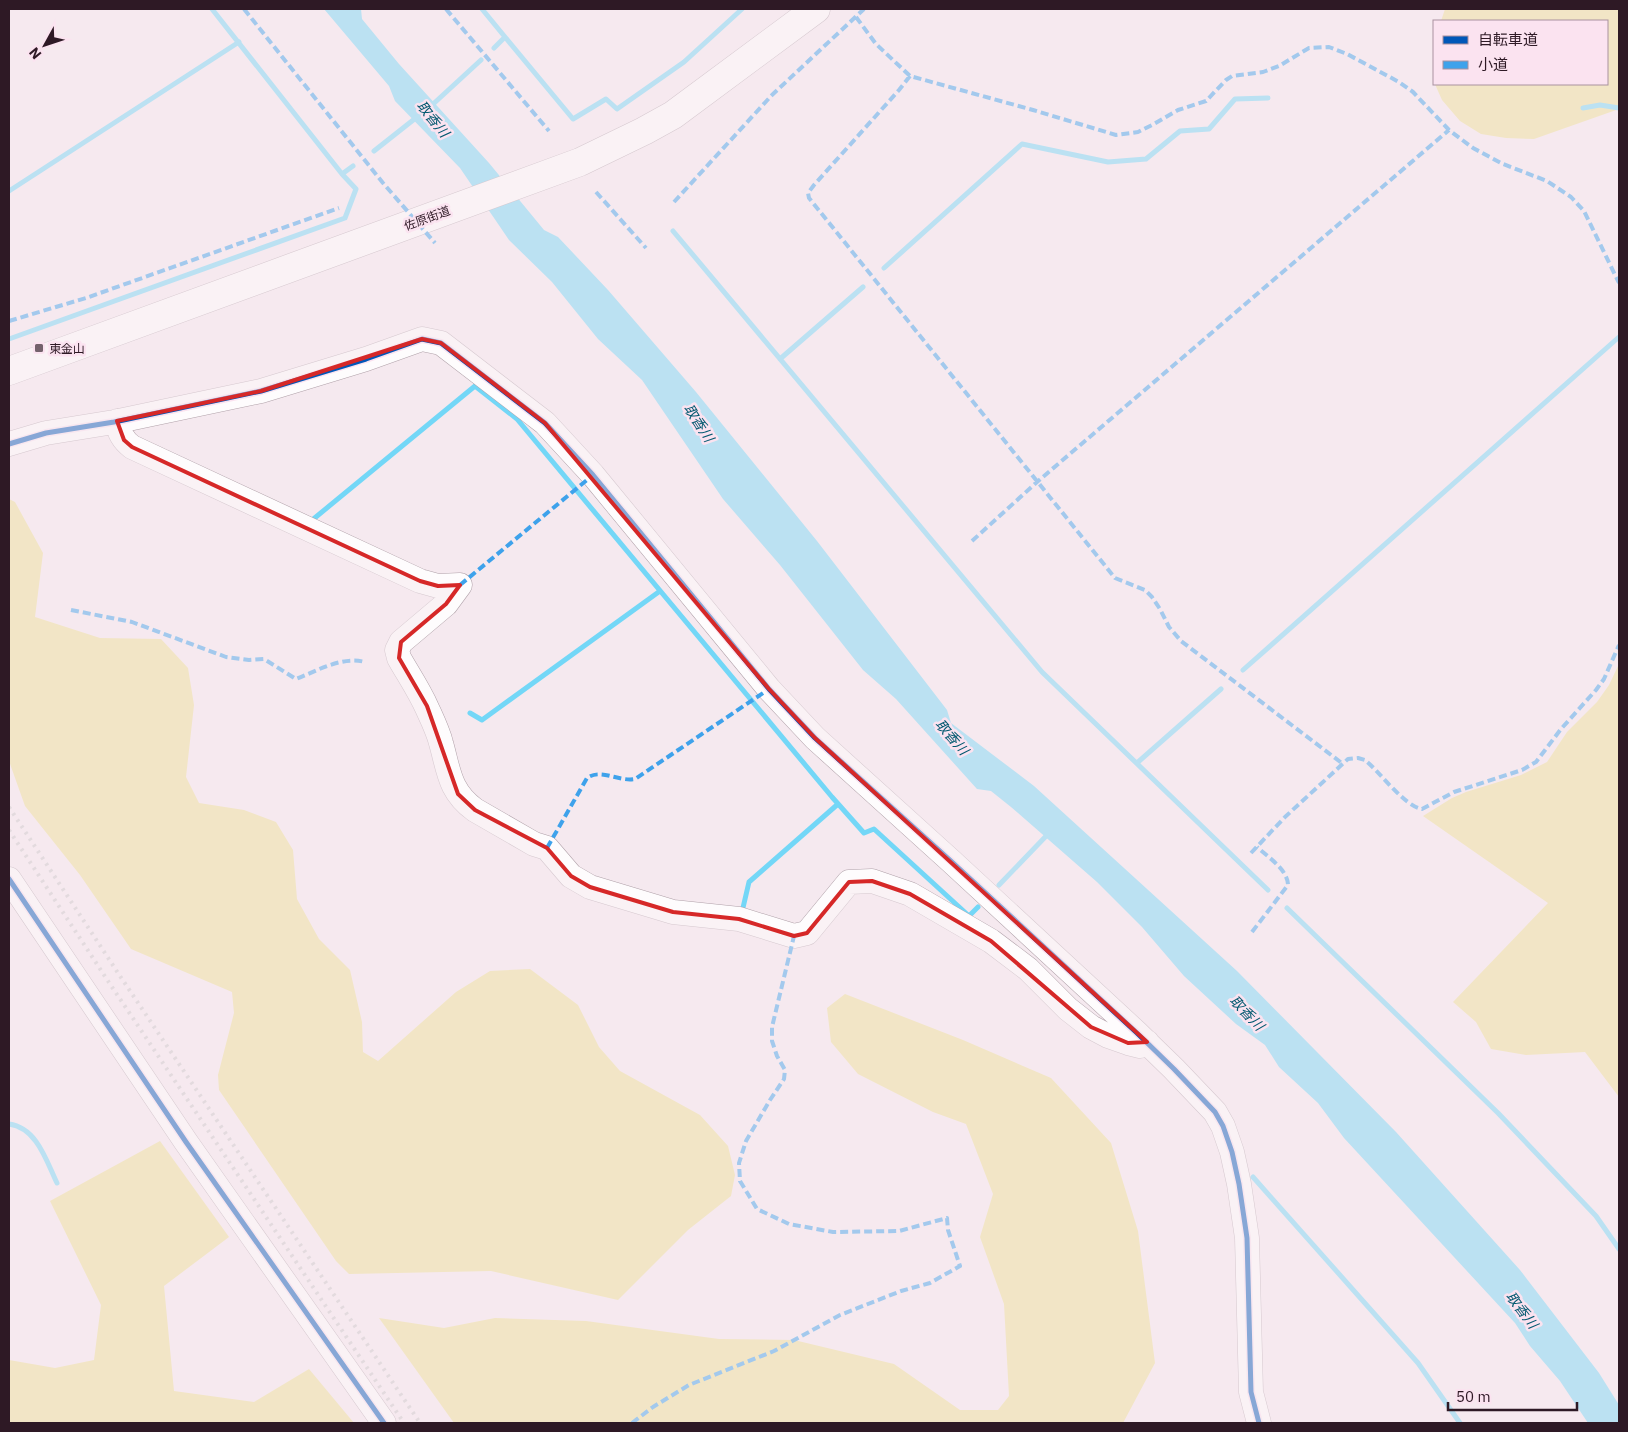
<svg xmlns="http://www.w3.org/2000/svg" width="1628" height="1432" font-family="'IBM Plex Sans','Noto Sans JP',sans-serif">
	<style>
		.green { fill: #eee194 }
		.water { fill: #73d7f7 }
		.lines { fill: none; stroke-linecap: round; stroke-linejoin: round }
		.stream { stroke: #73d7f7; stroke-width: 5 }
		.minor-casing { stroke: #b0a1a9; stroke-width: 25 }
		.highway-casing { stroke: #b0a1a9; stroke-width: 29 }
		.minor { stroke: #fefcfd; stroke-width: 24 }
		.highway { stroke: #fefcfd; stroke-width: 28 }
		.rail { stroke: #ccc8ca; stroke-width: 4; stroke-dasharray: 2.5 5; stroke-linecap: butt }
		.quiet { stroke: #3ea2eb; stroke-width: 4; stroke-dasharray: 8 4; stroke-linecap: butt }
		.cycleway-casing { stroke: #fbe3f0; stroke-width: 8 }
		.cycleway { stroke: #0057b8; stroke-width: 5 }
		.marked { fill: none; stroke: #d62828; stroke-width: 4; stroke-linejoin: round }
		.poi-dot { fill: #74626c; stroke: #fbe3f0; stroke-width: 2 }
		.labels { text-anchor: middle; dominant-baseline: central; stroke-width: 5; stroke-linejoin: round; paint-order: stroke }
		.street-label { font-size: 12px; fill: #2e1925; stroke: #fbe3f0 }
		.poi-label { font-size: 12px; fill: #2e1925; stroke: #fbe3f0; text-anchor: start }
		.water-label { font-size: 14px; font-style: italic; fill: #035970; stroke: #fbe3f0 }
	</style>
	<rect width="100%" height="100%" fill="#f5e9ef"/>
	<path class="green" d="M1445 9H1619V109L1534 139 1506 138 1481 134 1460 121 1442 100 1434 82V77V84H1607V21H1441Z
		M9 499 15 502 43 553 35 617 100 638 161 639 188 668 194 705 186 777 199 803 244 810 276 822 293 850 297 899 319 939 350 970 362 1022 363 1052 378 1061 456 992 490 971 530 969 578 1005 599 1047 620 1071 700 1115 728 1146 735 1175 731 1196 688 1230 618 1300 491 1271 349 1274 336 1261 219 1090 218 1075 234 1013 232 992 131 949 80 875 25 806 9 761Z
		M1619 664V1097L1585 1052 1526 1055 1491 1049 1476 1022 1453 1002 1548 903 1423 816 1452 798 1466 792 1521 775 1547 762 1567 732 1597 702 1609 685Z
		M845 994 963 1040 1051 1078 1111 1143 1138 1231 1155 1363 1123 1423H454L379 1318 444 1328 495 1318 586 1321 719 1339 794 1340 894 1364 960 1410H998L1009 1396 1004 1304 980 1237 993 1194 966 1124 933 1112 858 1074 831 1042 827 1008Z
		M160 1141 229 1237 164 1286 174 1391 254 1402 309 1369 354 1423H9V1360L55 1368 94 1360 101 1305 50 1201Z"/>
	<path class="water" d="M324 9H361L362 19 399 64 489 163 544 230 558 237 608 290 696 392 817 541 947 710 951 723 1034 786 1237 971 1396 1132 1520 1270 1599 1373 1619 1405V1423H1588L1560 1381 1530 1346 1515 1323 1344 1138 1318 1103 1279 1067 1265 1045 1236 1024 1184 976 1142 927 1097 882 1011 807 991 791 977 789 896 699 863 670 780 565 723 499 642 380 598 339 552 282 509 240 460 168 395 101 389 86Z"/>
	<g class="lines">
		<path class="stream" d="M212 9 342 174
			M482 9 505 37
			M494 48 505 37 573 119 606 99 617 109 684 62 742 9
			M431 106 481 60
			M1583 108 1600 105 1619 108
			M374 151 417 117
			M9 191 239 42
			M673 231 1042 672 1268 890
			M884 268 1022 144 1108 162 1146 159 1180 131 1209 129 1235 99 1268 98
			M9 339 345 218 356 189 342 174 353 166
			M780 359 863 287
			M311 521 475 386 517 419 832 797 864 833 874 829 969 916 978 907
			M1243 670 1619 337
			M470 713 482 720 660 591
			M1137 763 1221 689
			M999 885 1049 833
			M1287 908 1498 1113 1596 1216 1619 1249
			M742 912 749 882 838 804
			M9 1124C37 1128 46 1160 57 1183
			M1253 1177 1418 1363 1460 1423"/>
		<defs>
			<path id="minor" d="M117 421C119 433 123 440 132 447L420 581 438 586 460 585 446 604 401 642 397 650 399 658C408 674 419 690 427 708 432 719 438 731 441 743 449 771 449 791 475 810L534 844 547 848 571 876 590 887 673 912 739 919 794 936 807 933 849 882 872 881 910 894 991 941 1028 969 1068 1009 1091 1027 1108 1036 1128 1043 1140 1046 1147 1042
				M9 444 46 433 114 422 261 391 366 359 422 339 441 343 545 423 593 475 769 689 815 738 951 861 1137 1033 1174 1069 1215 1112 1223 1126 1232 1152 1239 1184 1247 1238 1251 1392 1259 1423
				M9 879 186 1142 384 1423"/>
			<path id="highway" d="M9 371 580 162 644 131 673 115 816 9"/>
		</defs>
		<use href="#minor" class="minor-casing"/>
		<use href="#highway" class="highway-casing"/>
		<use href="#minor" class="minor"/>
		<use href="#highway" class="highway"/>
		<path class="rail" d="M9 807 120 976 420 1423
			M9 830 108 981 404 1423"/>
		<path class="quiet" d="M244 9 383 183 435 243
			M446 9 549 131
			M856 17 876 44 910 76 1033 110 1116 135 1138 132 1154 124 1178 110 1206 101 1226 80 1232 76 1263 72 1279 66 1309 48 1329 47 1347 54 1399 82 1413 92 1449 130 1473 148 1503 164 1547 181 1571 197 1584 211 1619 283
			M910 76 899 90 814 185 808 193 809 198 1115 578 1145 590 1152 597 1160 609 1169 627 1181 641 1343 764
			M596 192 646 248
			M674 202 772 95 864 9
			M9 321 86 298 339 208
			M972 541 1037 482 1449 130
			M460 585 593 475
			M71 610 132 622 226 657 249 660 264 659 296 679C317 671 341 656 365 662
			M547 848 587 778C601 768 618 782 635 779L769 689
			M1251 853 1285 817 1348 759 1358 758 1365 760C1380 772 1404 806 1422 809L1454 792 1522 770 1536 762 1561 729 1596 690 1604 679 1619 645
			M1252 932 1288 885C1288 870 1268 857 1257 847
			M632 1423 653 1407 689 1385 774 1351 840 1315 901 1291 930 1283 960 1266 948 1230 947 1218 899 1231 833 1232 789 1224 757 1209 740 1181 739 1163 746 1141 770 1100 784 1079 785 1070 777 1056 772 1041V1027L794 936"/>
		<defs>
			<path id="cycleway" d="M9 444 46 433 114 422 261 391 366 359 422 339 441 343 545 423 593 475 769 689 815 738 951 861 1137 1033 1174 1069 1215 1112 1223 1126 1232 1152 1239 1184 1247 1238 1251 1392 1259 1423
				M9 879 186 1142 384 1423"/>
		</defs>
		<use href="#cycleway" class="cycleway-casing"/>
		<use href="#cycleway" class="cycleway"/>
	</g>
	<path d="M0 0H1628V1432H0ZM422 339 441 343 545 423 769 689 815 738 1147 1042 1128 1043 1091 1027 991 941 910 894 872 881 849 882 807 933 794 936 739 919 673 912 590 887 571 876 547 848 475 810 458 794 427 706 399 658 401 642 446 604 460 585 438 586 420 581 132 447 124 440 117 421 261 391Z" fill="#f5e9ef" fill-opacity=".55" fill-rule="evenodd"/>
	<path class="marked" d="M422 339 441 343 545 423 769 689 815 738 1147 1042 1128 1043 1091 1027 991 941 910 894 872 881 849 882 807 933 794 936 739 919 673 912 590 887 571 876 547 848 475 810 458 794 427 706 399 658 401 642 446 604 460 585 438 586 420 581 132 447 124 440 117 421 261 391Z"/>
	<rect class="poi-dot" x="34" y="343" width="10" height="10" rx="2.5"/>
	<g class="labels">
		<g class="street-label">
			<text transform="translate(427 218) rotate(-20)">佐原街道</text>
		</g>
		<g class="poi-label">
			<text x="49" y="348">東金山</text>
		</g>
		<g class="water-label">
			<text transform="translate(433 119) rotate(51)">取香川</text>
			<text transform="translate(699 423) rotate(57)">取香川</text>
			<text transform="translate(952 737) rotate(49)">取香川</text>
			<text transform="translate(1247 1013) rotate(46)">取香川</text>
			<text transform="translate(1522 1310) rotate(53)">取香川</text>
		</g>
	</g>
	<rect width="1628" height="1432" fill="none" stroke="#2e1925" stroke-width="20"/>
	<rect x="1433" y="20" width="175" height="65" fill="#fbe3f0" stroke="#a9929f"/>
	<rect x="1443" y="36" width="25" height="8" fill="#0057b8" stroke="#a9929f"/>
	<text x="1478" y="45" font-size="15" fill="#2e1925">自転車道</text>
	<rect x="1443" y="61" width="25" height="8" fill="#3ea2eb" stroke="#a9929f"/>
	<text x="1478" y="70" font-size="15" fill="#2e1925">小道</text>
	<g transform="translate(45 45) rotate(230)" stroke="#fbe3f0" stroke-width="4" paint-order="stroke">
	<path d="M0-4L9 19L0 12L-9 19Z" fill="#2e1925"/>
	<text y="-8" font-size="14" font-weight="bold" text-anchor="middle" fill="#2e1925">N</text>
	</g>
	<path d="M1448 1402v8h129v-8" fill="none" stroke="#2e1925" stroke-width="2.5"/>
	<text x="1456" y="1402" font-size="15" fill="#2e1925" stroke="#fbe3f0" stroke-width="4" paint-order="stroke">50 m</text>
</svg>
